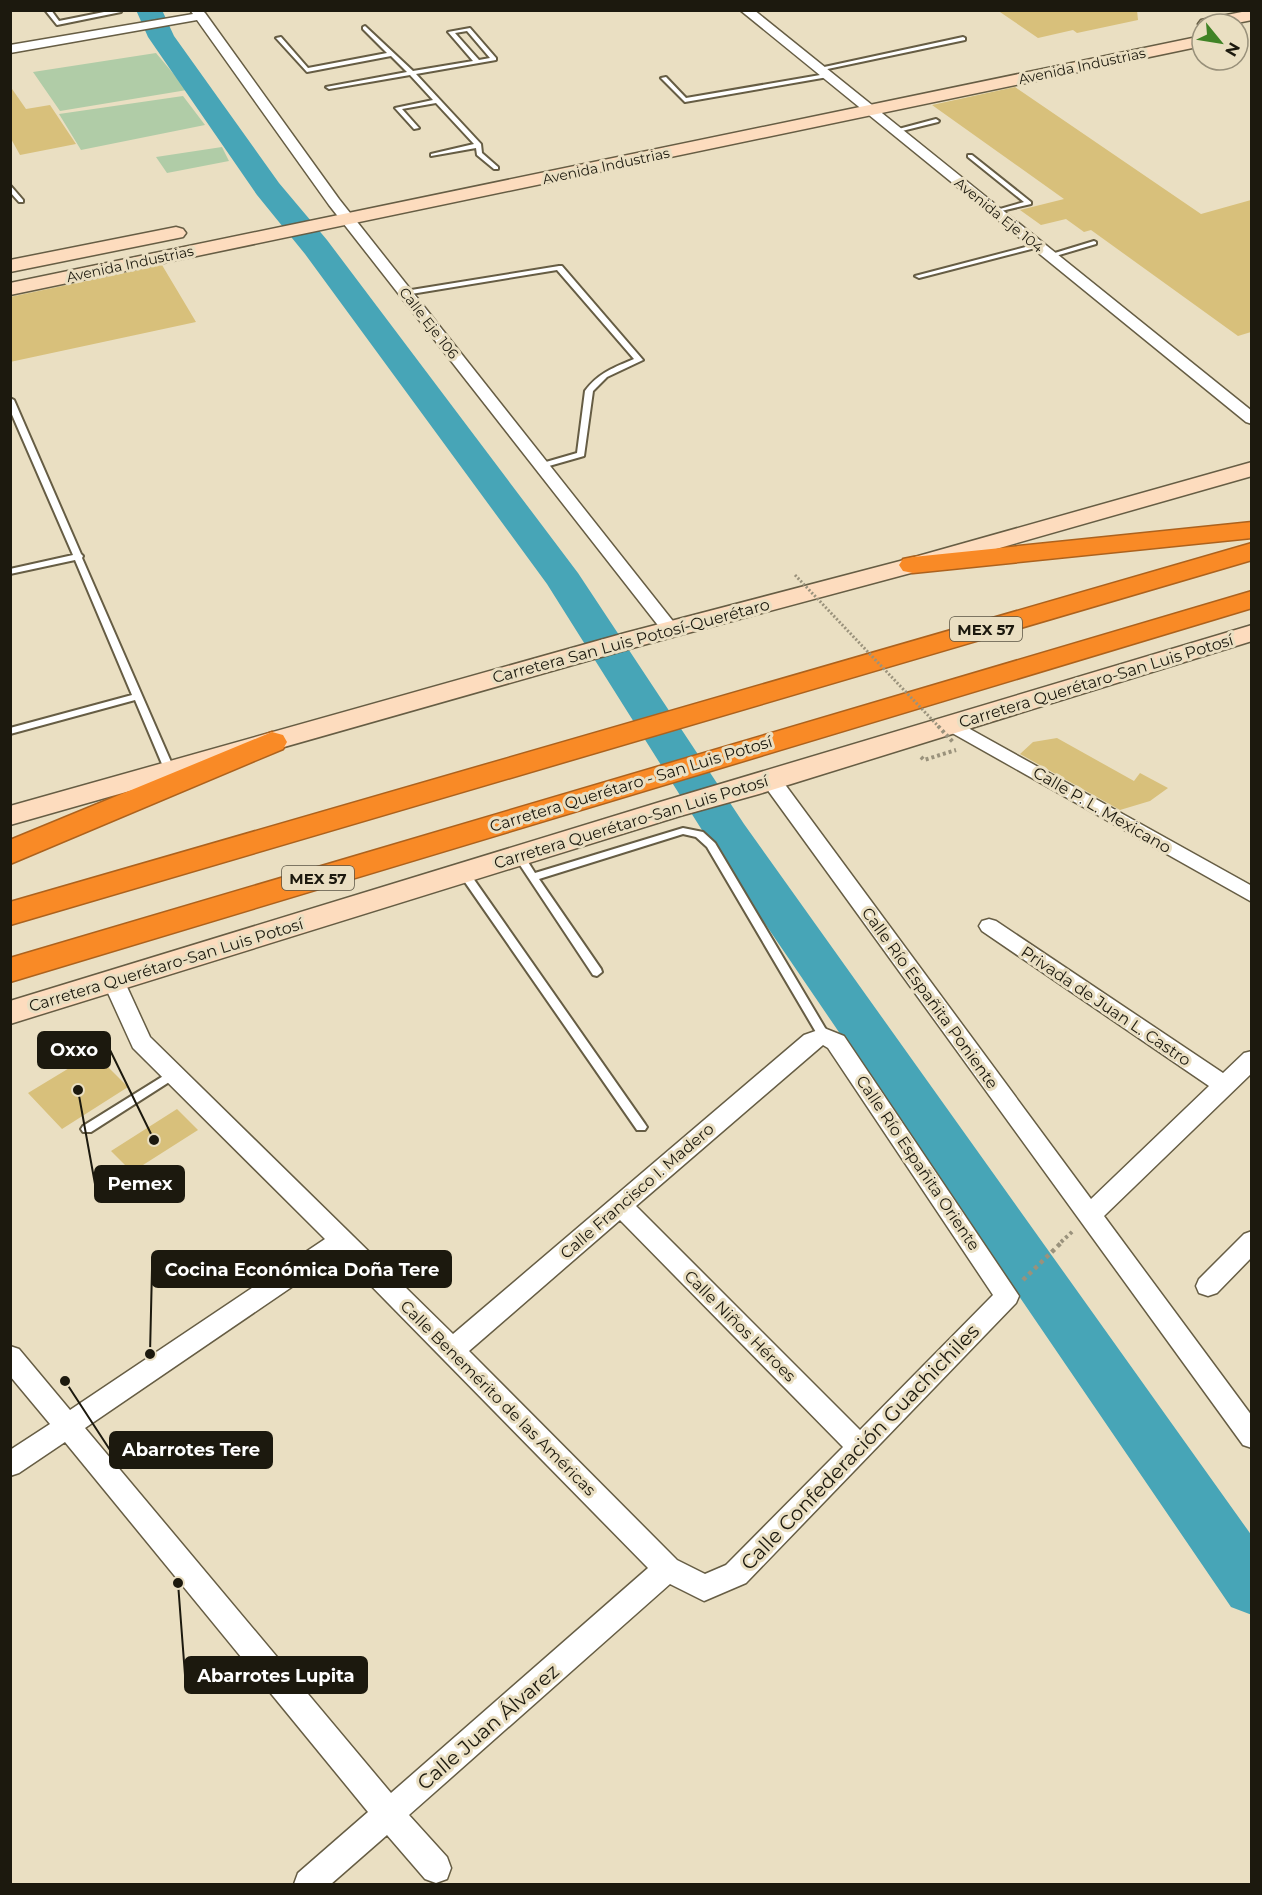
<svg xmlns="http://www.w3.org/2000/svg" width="1262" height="1895" font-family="Montserrat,sans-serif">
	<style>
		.green { fill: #b0cca7 }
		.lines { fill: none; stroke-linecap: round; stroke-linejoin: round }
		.river { fill: #47a5b7; fill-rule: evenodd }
		.building { fill: #d8c07b }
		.lane-casing { stroke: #665d44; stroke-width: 4 }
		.street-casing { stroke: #665d44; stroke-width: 3 }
		.secondary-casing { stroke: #665d44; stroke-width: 3 }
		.highway-casing { stroke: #ac621e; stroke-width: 3 }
		.path-far1 { stroke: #9a927c; stroke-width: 4; stroke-dasharray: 3 3; stroke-linecap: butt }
		.path { stroke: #9a927c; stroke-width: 4.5; stroke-dasharray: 4 4; stroke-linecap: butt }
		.lane { fill: #fff; fill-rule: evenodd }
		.street { fill: #fff; fill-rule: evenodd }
		.secondary { fill: #fddcbe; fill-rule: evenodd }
		.highway { fill: #f98a26; fill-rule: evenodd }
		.path-bridge-far1 { stroke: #9a927c; stroke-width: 3; stroke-dasharray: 2 2; stroke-linecap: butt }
		.path-bridge { stroke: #9a927c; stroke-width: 4; stroke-dasharray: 3 3; stroke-linecap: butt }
		.labels { text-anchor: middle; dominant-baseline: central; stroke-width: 6; stroke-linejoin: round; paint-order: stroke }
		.far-street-label { font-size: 14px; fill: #1c190e; stroke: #eadfc2 }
		.shield { fill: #eadfc2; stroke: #5a5444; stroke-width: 1.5 }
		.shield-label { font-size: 15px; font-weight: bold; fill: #1c190e }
		.street-label { font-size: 16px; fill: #1c190e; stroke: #eadfc2 }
		.near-street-label { font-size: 20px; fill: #1c190e; stroke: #eadfc2 }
		.leader { fill: none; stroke: #1c190e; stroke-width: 2 }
		.callout-dot { fill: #1c190e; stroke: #eadfc2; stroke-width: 2 }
		.callout { fill: #1c190e; stroke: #1c190e; stroke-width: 2 }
		.callout-label { font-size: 18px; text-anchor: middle; font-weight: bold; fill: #fff }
	</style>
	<rect width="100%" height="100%" fill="#eadfc2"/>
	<path class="green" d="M156 53 187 90 60 111 33 72Z
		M183 96 205 125 81 150 59 114Z
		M222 147 229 161 167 173 156 157Z"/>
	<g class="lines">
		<path class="river" d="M136 10H162L174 36 279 183 327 240 578 573 744 824 1252 1536V1615L1231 1607 712 846 547 584 305 254 257 195 148 37Z"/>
	</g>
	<path class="building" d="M997 10H1137L1138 20 1077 33 1073 30 1038 38Z
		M10 86 26 109 50 105 76 144 20 155 10 137Z
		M1015 87 1201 214 1251 200V332L1238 336 1091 230 1084 232 1066 219 1041 225 1020 210 1064 199 932 105Z
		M162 265 196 322 10 362V297Z
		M1057 738 1134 781 1140 773 1168 788 1150 801 1120 810 1020 754 1033 742Z
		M94 1053 128 1087 62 1129 28 1093Z
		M177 1109 198 1130 132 1172 111 1151Z"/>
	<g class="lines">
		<defs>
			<path id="lane" d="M45 10H51L59 21 114 10 121 12 57 25Z
				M365 26 413 71 473 61 448 32 470 28 496 58V60L416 74 481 144 482 153 498 167V169H494L477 155 476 148 431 156V154L474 144 436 103 402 109 419 128 414 129 395 108 433 100 410 75 329 89 326 87 407 72 391 56 307 72 276 38 281 37 308 68 387 53 363 29V27ZM467 31 490 58 479 60 455 33Z
				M963 37 965 38V40L818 71 815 69Z
				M826 74 829 76 828 77 685 102 661 78 666 77 686 98Z
				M936 119 939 121 938 122 894 133 891 131Z
				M968 155H972L1031 202V204L993 213V211L1024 202 968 157Z
				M10 185 23 200V202H19L10 192Z
				M1094 241 1096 242V244L1049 258 1045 256Z
				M1037 244 1041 246 1039 247 919 278 915 276Z
				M559 266H562L643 360 607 377 593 391 584 456 542 468H539V464L577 453 585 391C598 373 615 367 634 359L557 270 405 295 401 293 405 291Z
				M10 398 14 400 81 554 83 556 82 558 175 771 173 773H167L165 771 135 700 10 734V728L132 695 75 560 10 574V569L73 555 10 410Z
				M683 828 703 832 715 843 828 1033 829 1036 828 1039H820L707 847 696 837 683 834 539 879 601 969 602 972 597 976 593 975 514 856 515 854H523L535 873Z
				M464 869 468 871 645 1124 647 1127 645 1130H637L460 875 459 873Z
				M173 1070 177 1071 179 1074 177 1077 91 1132H83L81 1129 83 1126Z"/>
			<path id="street" d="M190 10H202L205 13 339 199 676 625 679 629 676 633H664L329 205 197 20 10 53V45L193 14Z
				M740 10H754L1252 411V424L1246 422Z
				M952 719 1252 886V902L945 729 943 725 945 721Z
				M771 774 778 775 1091 1199 1209 1086 982 931 979 926 982 921 989 919 996 921 1223 1073 1244 1053 1252 1051V1073L1104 1216 1252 1416V1448L1243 1445 764 785 761 780 764 775Z
				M114 974 122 976 150 1037 453 1334 804 1035 824 1028 844 1036 1019 1296 1016 1303 746 1583 704 1601 670 1584 409 1815 447 1857 451 1868 447 1879 436 1883 425 1879 387 1835 331 1884H294L298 1873 368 1812 65 1442 19 1473 10 1476V1450L50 1424 10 1376V1346L19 1349 70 1410 325 1239 133 1048 103 982 106 976ZM823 1045 828 1048 993 1295 860 1430 636 1206ZM620 1220 843 1447 726 1565 705 1574 677 1560 469 1351ZM340 1254 648 1568 391 1793 85 1428Z
				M1252 1231V1257L1217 1293 1208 1296 1199 1293 1196 1286 1199 1279 1244 1234Z"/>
			<path id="secondary" d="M1252 10V20L1232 24H1202V28L1198 24 1201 20Z
				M1202 36V46L10 295V283Z
				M176 227 183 229 186 233 183 237 10 272V260Z
				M1252 462V476L922 570 643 645 10 825V806L625 633 904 560Z
				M1252 625V641L759 794 680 816 10 1024V1001L660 802Z"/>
			<path id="highway" d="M1252 522V538L913 573 903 571 899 565 903 559 913 557Z
				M1252 543V560L10 925V902Z
				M1252 591V608L10 982V958Z
				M272 732 283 735 287 742 283 749 10 864V840Z"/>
		</defs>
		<use href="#lane" class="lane-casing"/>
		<use href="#street" class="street-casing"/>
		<use href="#secondary" class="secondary-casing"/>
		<use href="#highway" class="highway-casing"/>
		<path class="path-far1" d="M921 757 924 760 956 750
			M1061 1242 1073 1231"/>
		<path class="path" d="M1023 1280 1063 1241"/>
		<use href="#lane" class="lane"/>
		<use href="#street" class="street"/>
		<use href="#secondary" class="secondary"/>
		<use href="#highway" class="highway"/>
		<path class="path-bridge-far1" d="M795 575 939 727"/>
		<path class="path-bridge" d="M938 726 954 743"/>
	</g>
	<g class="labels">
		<g class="far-street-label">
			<text transform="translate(1082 66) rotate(-12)">Avenida Industrias</text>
			<text transform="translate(606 166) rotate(-12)">Avenida Industrias</text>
			<text transform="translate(999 215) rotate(39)">Avenida Eje 104</text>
			<text transform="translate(130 264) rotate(-12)">Avenida Industrias</text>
			<text transform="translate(429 323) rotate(52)">Calle Eje 106</text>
		</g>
		<g class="shield">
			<rect x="950" y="617" width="72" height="24" rx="4.5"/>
			<rect x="282" y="866" width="72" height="24" rx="4.5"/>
		</g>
		<g class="shield-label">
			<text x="986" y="629">MEX 57</text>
			<text x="318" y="878">MEX 57</text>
		</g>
		<g class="street-label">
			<text transform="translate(631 641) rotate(-15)">Carretera San Luis Potosí-Querétaro</text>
			<text transform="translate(1096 681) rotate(-17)">Carretera Querétaro-San Luis Potosí</text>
			<text transform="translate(631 784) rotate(-17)">Carretera Querétaro - San Luis Potosí</text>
			<text transform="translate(1102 810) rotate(30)">Calle P. L. Mexicano</text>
			<text transform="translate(631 822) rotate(-17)">Carretera Querétaro-San Luis Potosí</text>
			<text transform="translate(166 965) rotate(-17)">Carretera Querétaro-San Luis Potosí</text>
			<text transform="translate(930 998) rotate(54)">Calle Río Españita Poniente</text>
			<text transform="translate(1106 1006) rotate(34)">Privada de Juan L. Castro</text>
			<text transform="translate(918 1163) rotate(56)">Calle Río Españita Oriente</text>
			<text transform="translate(637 1191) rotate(-41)">Calle Francisco I. Madero</text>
			<text transform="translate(740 1326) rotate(45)">Calle Niños Héroes</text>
			<text transform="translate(498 1398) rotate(45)">Calle Benemérito de las Américas</text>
		</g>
		<g class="near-street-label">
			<text transform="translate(860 1447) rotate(-46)">Calle Confederación Guachichiles</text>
			<text transform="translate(488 1727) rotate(-41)">Calle Juan Álvarez</text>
		</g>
	</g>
	<path class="leader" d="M154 1140L110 1050M78 1090L95 1184M150 1354L152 1269M65 1381L110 1450M178 1583L185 1675"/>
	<g class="callout-dot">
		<circle cx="154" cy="1140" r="6"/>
		<circle cx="78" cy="1090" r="6"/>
		<circle cx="150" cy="1354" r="6"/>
		<circle cx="65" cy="1381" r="6"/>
		<circle cx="178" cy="1583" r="6"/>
	</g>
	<g class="callout">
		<rect x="38" y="1032" width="72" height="36" rx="6"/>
		<rect x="95" y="1166" width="89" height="36" rx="6"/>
		<rect x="152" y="1251" width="299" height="36" rx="6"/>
		<rect x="110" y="1432" width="162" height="36" rx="6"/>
		<rect x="185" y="1657" width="182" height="36" rx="6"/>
	</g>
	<g class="callout-label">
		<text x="74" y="1056">Oxxo</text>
		<text x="140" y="1190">Pemex</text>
		<text x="302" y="1276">Cocina Económica Doña Tere</text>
		<text x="191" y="1456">Abarrotes Tere</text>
		<text x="276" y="1682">Abarrotes Lupita</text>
	</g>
	<rect width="1262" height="1895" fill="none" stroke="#1c190e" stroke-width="24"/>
	<g transform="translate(1220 42) rotate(120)"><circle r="28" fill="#eadfc2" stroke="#98907a" stroke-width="1.5"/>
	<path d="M0-4.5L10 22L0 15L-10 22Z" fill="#408326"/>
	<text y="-9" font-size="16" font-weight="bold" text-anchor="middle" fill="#1c190e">N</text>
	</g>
</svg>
